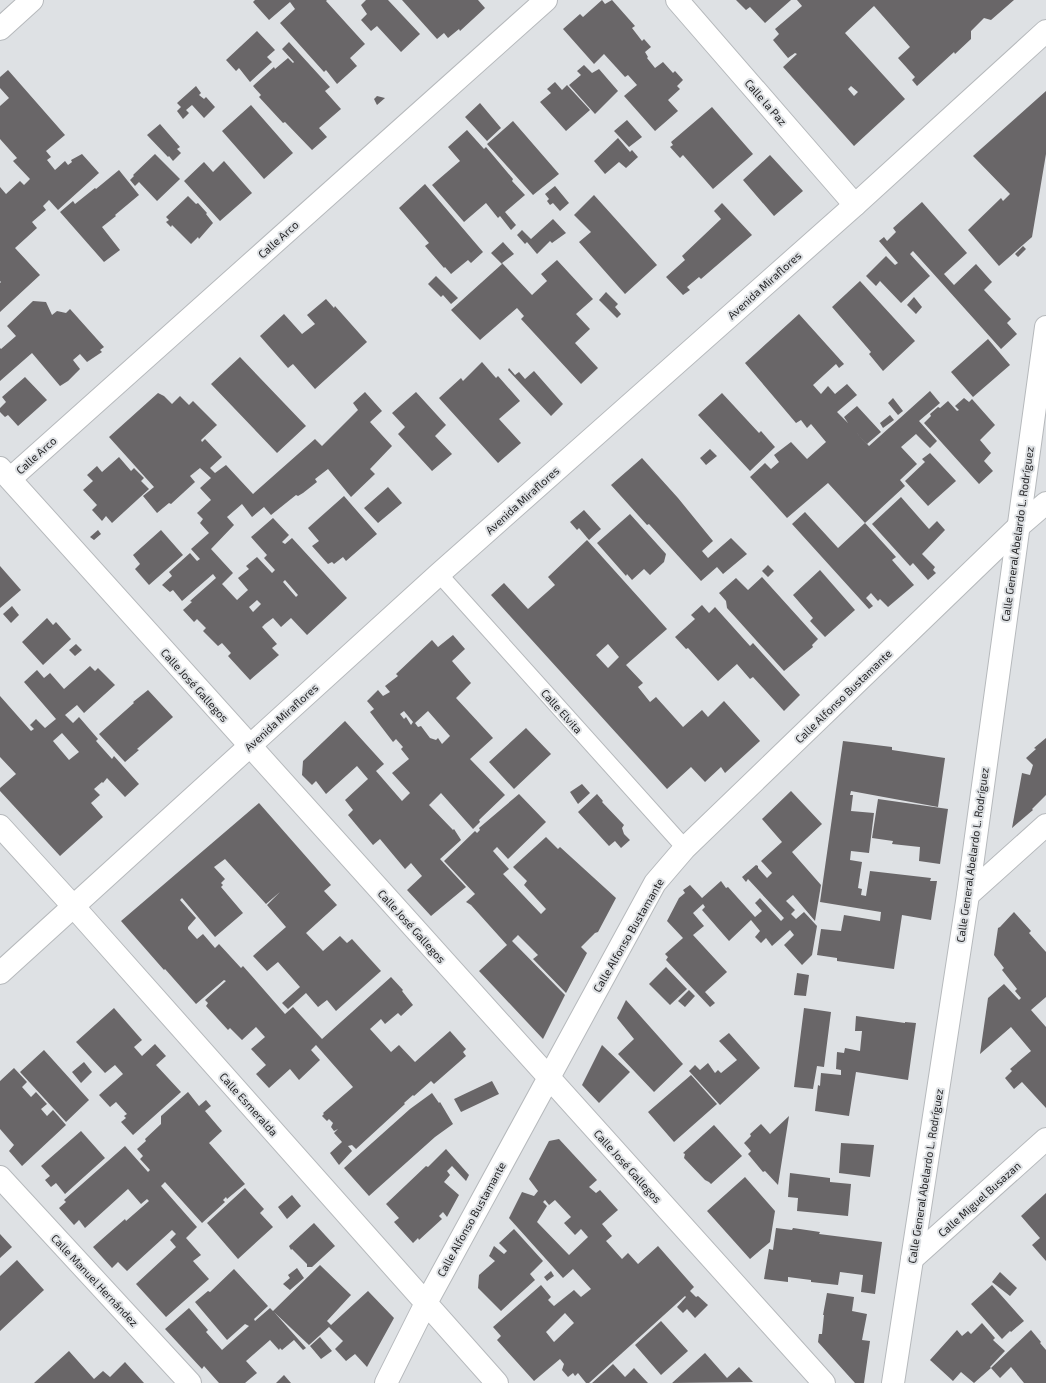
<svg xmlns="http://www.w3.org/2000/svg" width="1046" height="1383" font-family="'Exo 2',sans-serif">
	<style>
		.building { fill: #696668; fill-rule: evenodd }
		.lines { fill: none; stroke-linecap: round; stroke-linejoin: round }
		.service-casing { stroke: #b6b9bc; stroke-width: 18 }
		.minor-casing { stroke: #b6b9bc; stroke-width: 24 }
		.tertiary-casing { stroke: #b6b9bc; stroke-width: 24 }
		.secondary-casing { stroke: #b6b9bc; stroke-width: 24 }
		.service { stroke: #fff; stroke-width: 16 }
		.minor { stroke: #fff; stroke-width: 22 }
		.tertiary { stroke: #fff; stroke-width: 22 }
		.secondary { stroke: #fff; stroke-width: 22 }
		.labels { text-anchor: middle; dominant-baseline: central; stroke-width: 4; stroke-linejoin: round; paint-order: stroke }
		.street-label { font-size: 11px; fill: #252527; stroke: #dee1e4 }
	</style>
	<rect width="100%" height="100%" fill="#dee1e4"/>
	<path class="building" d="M255 0H327L326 1 365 44 350 58 357 66 337 84 326 70 324 72 280 23 295 9 290 2 269 20 253 2Z
		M366 0H388L420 34 401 52 377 26 371 31 361 20 367 14 361 5Z
		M402 0H478L485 8 460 31 459 29 448 38 444 33 437 39Z
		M602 0 605 4 612 0 635 26 632 28 642 41 644 39 651 47 645 52 648 57 647 58 655 68 663 62 673 73 675 71 683 80 677 86 680 89 668 100 678 111 655 131 624 96 637 85 628 75 625 77 604 54 594 64 563 29 580 14 583 17Z
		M736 0H791L765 23 750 7 746 10Z
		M797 0H1014L991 20 984 18 971 31V39L955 54 954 52 917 86 912 80 915 77 898 58 910 47 874 6 845 33 905 99 854 146 783 67 797 54 795 53 788 58 773 40 779 34 775 29 802 6ZM851 86 858 92 854 96 848 89Z
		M257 31 275 50 267 57 272 62 250 82 239 68 236 71 226 60Z
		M289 42 330 87 325 91 341 109 319 128 327 137 312 150 285 122 283 123 259 97 261 95 253 86 274 67 275 69 288 58 293 63 294 62 282 49Z
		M584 65 592 73 599 69 618 91 595 114 569 85 581 75 577 71Z
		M8 70 65 135 46 151 51 157 47 160 55 170 65 161 68 165 72 162 71 160 82 154 99 173 58 210 49 200 43 206 46 210 32 222 37 228 15 248 40 275 0 312V283L1 282 0 281V187L6 194 20 181 24 185 30 179 13 161 17 158 0 139V106L9 98 0 88V77Z
		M555 82 562 90 567 85 590 110 566 131 540 102 551 93 547 89Z
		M196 86 201 93 199 95 204 99 206 97 215 107 204 118 192 105 186 110 189 113 183 119 177 111 181 107 177 103Z
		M1046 91V154L1032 237 999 266 968 230 1001 198 1003 201 1010 194 973 156Z
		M377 96 385 98 377 105 374 99Z
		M480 103 501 128 487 141 465 117Z
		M251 105 293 153 264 179 222 131Z
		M712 107 753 154 713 189 683 155 680 158 670 147 673 145 671 142Z
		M627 120 642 137 629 147 614 131Z
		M513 121 559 174 533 195 487 144Z
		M160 124 180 147 177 149 181 153 173 161 169 156 168 157 147 135Z
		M467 130 484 149 486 147 513 179 512 181 525 195 505 212 516 225 511 230 500 216 498 218 486 203 464 222 432 185 460 161 448 147Z
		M618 138 630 152 632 150 638 157 626 168 619 162 605 174 594 161Z
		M155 154 180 179 157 201 139 182 135 186 130 180 134 176 133 175Z
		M770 155 803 191 774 216 743 180Z
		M224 161 252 193 220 221 184 181 204 162 213 172Z
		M119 170 139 195 115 215 116 216 102 227 120 250 104 262 60 212 73 201 75 204 95 188 96 189Z
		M425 184 483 252 471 263 468 260 451 274 445 267 444 268 425 246 429 243 399 208Z
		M555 186 569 203 560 211 553 203 550 205 547 201 549 199 545 194Z
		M594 195 657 265 625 294 579 242 591 232 574 215Z
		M188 196 196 204 198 203 207 213 206 214 213 223 199 239 198 237 191 244 172 225 171 227 166 222 169 220 166 217Z
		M922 202 967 253 944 274 954 285 976 264 992 282 984 290 1011 319 1007 323 1017 334 1001 349 913 251 910 254 930 276 901 303 880 281 876 286 866 276 886 256 895 265 898 263 879 241 884 237 887 241 896 232 893 228Z
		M722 203 752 235 701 279 699 277 687 287 690 290 683 295 666 277 685 260 682 256 721 219 714 211Z
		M553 219 566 233 552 243 550 241 537 254 527 242 525 244 517 235 522 230 531 239Z
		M503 242 514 254 502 263 532 295 547 281 541 274 557 260 593 299 576 314 590 329 575 343 598 368 581 384 521 319 524 316 517 308 480 340 451 310 502 264 491 253Z
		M1023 246 1026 249 1018 257 1015 254Z
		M436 276 458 298 451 304 443 295 441 297 428 284Z
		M860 281 915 341 883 371 869 354 871 352 832 307Z
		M606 292 618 304 615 307 621 314 617 318 599 300Z
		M914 297 922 307 916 314 907 305Z
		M326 299 334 308 335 306 367 342 315 389 293 364 288 368 260 336 284 314 302 334 315 324 307 315Z
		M33 301 46 302 52 315 57 311 66 313 70 309 104 347 100 350 102 352 87 362 80 354 73 360 80 369 68 381 60 386 32 353 0 381V348L1 349 16 336 7 326Z
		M799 314 844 364 839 368 836 364 813 385 821 394 828 386 835 394 847 384 857 395 837 412 848 423 844 417 857 406 881 432 867 444 850 426 869 446 930 391 940 403 919 421 937 441 930 448 916 434 901 447 917 464 900 480 905 486 865 523 828 483 787 518 750 477 765 463 771 469 779 462 774 455 791 442 807 459 826 442 811 424 807 428 801 420 796 423 745 363Z
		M988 339 1010 365 973 397 951 372Z
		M240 357 306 426 277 453 211 384Z
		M482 362 496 378 498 376 520 401 499 419 521 443 498 463 439 398 461 378 463 381Z
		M509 368 515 375 519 372 525 379 534 371 563 404 551 416 508 370Z
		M25 377 47 400 18 426 8 415 5 417 0 412V408L6 402 2 397Z
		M365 392 382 411 370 422 392 446 370 469 375 474 351 497 328 469 315 479 317 482 303 493 298 496 296 495 271 515 264 507 252 517 242 504 227 517 234 525 211 549 233 573 222 584 237 600 248 590 238 578 249 569 246 566 257 557 272 573 275 570 264 558 267 555 251 537 273 518 289 535 282 542 285 544 292 538 347 598 307 635 291 618 281 627 273 618 265 624 262 627 277 644 272 648 279 655 250 680 228 656 231 653 222 643 218 646 203 631 206 628 197 619 194 622 183 610 192 602 190 601 216 578 213 574 182 601 173 590 170 592 162 585 172 576 169 572 190 553 197 561 200 559 191 549 209 533 200 523 203 519 197 513 211 500 200 488 211 478 200 468 190 476 195 482 171 504 169 503 157 513 143 496 154 487 109 437 158 393 164 396 172 404 180 396 189 405 193 401 217 425 201 440 202 442 205 439 222 457 210 468 215 473 226 465 253 494 315 439 322 446 358 410 353 403ZM285 580 298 595 296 597 283 582ZM257 600 261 604 253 612 249 607Z
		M416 392 446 425 435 436 452 454 432 471 398 434 405 427 392 413Z
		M722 393 759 433 761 431 775 447 750 471 698 415Z
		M893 398 903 411 898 415 888 403Z
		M964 398 969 402 972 399 995 425 980 440 991 453 984 461 993 471 979 484 924 423 931 416 930 414 938 407 940 408 948 401 957 411 959 410 955 406Z
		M890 415 894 420 883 428 880 423Z
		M710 449 717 456 706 465 700 458Z
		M930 453 956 481 928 506 905 481 925 462 922 459Z
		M119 457 131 471 134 468 144 478 141 481 149 489 112 523 106 516 102 521 92 510 97 505 83 490 93 481 87 475 97 466 102 472Z
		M642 458 678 498 713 541 702 551 708 558 731 538 747 554 723 574 717 567 701 581 649 524 647 525 611 485Z
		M388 487 402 503 378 523 364 508Z
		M344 496 377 534 346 561 343 557 334 564 332 562 328 564 312 546 319 541 308 528Z
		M901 497 929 529 937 521 945 530 922 554 935 567 933 570 936 573 928 580 913 563 910 566 872 524Z
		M584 510 601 529 589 540 579 528 577 530 570 522Z
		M805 512 838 548 865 523 896 557 892 560 914 585 888 607 880 599 878 601 871 593 866 598 873 606 869 609 792 524Z
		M630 514 666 554 664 562 650 575 644 569 632 580 627 574 626 576 597 543Z
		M98 530 101 534 94 540 90 537Z
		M161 530 183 555 149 585 135 569 140 564 133 555Z
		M587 540 667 629 626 665 643 683 638 687 650 702 656 697 683 727 702 710 708 717 724 701 760 741 725 773 721 767 705 782 691 767 667 789 491 595 504 583 528 609 555 585 548 577ZM608 644 619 657 608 668 596 655Z
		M768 565 774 571 768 577 762 571Z
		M0 566 21 590 0 608Z
		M820 570 855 610 825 637 810 621 813 618 793 595Z
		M762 577 818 639 812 645 813 647 784 671 727 608 726 601 719 593 736 578 748 590Z
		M702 605 709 613 715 607 750 646 753 643 800 695 784 711 753 677 750 679 737 664 718 681 688 648 686 649 675 637 695 619 691 615Z
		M12 606 19 615 11 623 3 614Z
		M47 618 53 625 56 622 71 639 43 665 22 642Z
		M453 635 465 649 452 661 471 683 456 698 493 738 470 759 505 795 479 820 480 822 473 829 441 793 429 805 453 830 454 829 461 840 440 859 466 887 431 916 407 890 422 876 411 863 405 869 380 839 373 845 348 815 353 810 345 800 368 779 357 766 326 794 316 781 312 785 302 775 303 761 345 721 384 764 376 771 402 801 410 793 392 773 409 759 401 749 403 747 396 739 393 742 370 712 374 709 367 701 378 690 383 696 390 692 385 686 398 676 396 674 432 640 438 647ZM404 711 413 722 411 725 406 717 404 719 400 714ZM428 711 450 736 442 744 438 738 436 740 430 738 421 726 418 727 415 723Z
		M76 644 82 650 75 656 69 650Z
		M90 666 95 671 98 668 115 685 84 713 77 705 65 715 73 723 79 717 98 739 96 741 112 759 114 756 139 784 125 797 107 778 103 783 102 782 94 789 100 795 91 803 103 817 60 856 0 791V788L16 774 0 757V696L31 731 34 729 30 725 36 719 45 728 56 719 24 682 37 670 44 678 50 673 64 689ZM62 733 79 752 69 760 53 741Z
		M148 690 173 717 137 749 139 750 125 762 99 734 134 703 133 702Z
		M526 728 551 754 514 789 489 762Z
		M1046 738V795L1032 809 1033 810 1012 828 1022 773 1030 775 1033 765 1026 758 1036 749 1034 748Z
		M843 741 892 747V750L945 758 938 807 851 791 850 795H853L851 811 874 813 869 853 851 851 850 860 862 862 858 888 862 889 861 895 866 896 870 871 931 878 930 881H937L931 920 902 915 894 969 837 961V958L817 955 821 929 841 931 844 915 880 921 881 912 820 902Z
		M582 784 590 793 578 804 570 792Z
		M791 791 822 824 792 852 821 885 815 921 793 895 786 901 795 910 791 914 796 919 804 912 817 926 812 955 802 965 784 945 794 935 790 930 772 946 766 938 761 943 755 937 760 931 751 920 729 941 702 910 705 907 703 904 693 913 704 926 693 935 727 972 705 992 715 1003 710 1007 666 960 668 957 665 954 683 938 667 921 679 898 685 893 683 890 690 885 702 898 721 881 726 888 728 887 755 917 762 911 755 903 760 898 781 921 784 918 748 879 746 882 742 877 756 865 758 866V868L767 878 772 873 761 861 782 842 762 819Z
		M519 794 546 822 508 859 497 847 493 851 509 869 503 874 541 914 546 909 524 885 527 881 513 867 546 837 558 849 560 847 616 898 598 932 595 933 581 947 587 953 566 993 533 959 538 955 518 935 512 941 565 995 543 1039 479 971 507 945 471 905 466 902 475 894 444 861 475 831 477 833 480 830 479 828Z
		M597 794 603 801 602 802 624 825 622 828 624 834 630 840 621 848 615 841 609 846 578 812Z
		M878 799 948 809 940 864 919 861 920 847 892 844 893 841 872 838Z
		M259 803 331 885 324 891 337 905 306 933 323 951 340 936 347 943 352 939 381 971 336 1011 327 1000 318 1007 306 993 288 1009 282 1003 300 987 278 962 267 971 253 956 286 927 267 905 280 892 266 904 225 859 214 867 225 879 221 883 223 885 221 887 243 913 215 937 182 898 180 900 196 918 188 927V929L197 939 203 934 215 948 219 944 241 968 243 966 285 1014 293 1007 322 1039 391 977 403 990 402 991 413 1005 401 1016 398 1013 385 1024 381 1019 370 1029 391 1052 399 1045 415 1062 450 1031 466 1049 463 1052 466 1056 434 1084 431 1081 414 1096 413 1095 404 1103 405 1104 356 1149 352 1145 348 1146 352 1151 339 1165 330 1153 342 1142 334 1133 338 1129 334 1131 331 1127 333 1123 329 1119 327 1121 322 1116 324 1114 323 1113 353 1087 316 1045 311 1050 320 1060 299 1080 290 1069 269 1088 256 1074 266 1065 251 1049 265 1037 256 1027 242 1040 230 1028 228 1030 206 1006 208 1003 205 1000 226 981 224 980 196 1004 165 969 164 970 121 921Z
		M1014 912 1031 931 1029 933 1046 952V997L1031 1010 1046 1027V1108L1022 1082 1014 1089 1005 1078 1012 1071 1010 1069 1031 1051 1011 1027 980 1054 988 998 1004 984 1019 1000 1021 998 1015 991 1017 989 1002 970 1004 968 994 955 998 928 1000 927Z
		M666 967 687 989 670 1005 649 984Z
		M797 973 809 975 806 996 794 995Z
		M689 990 695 996 685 1007 678 1001Z
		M626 1000 683 1064 654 1092 618 1054 634 1039 617 1018Z
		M114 1008 142 1040 134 1047 142 1056 155 1044 166 1056 156 1065 181 1092 133 1135 121 1122 126 1118 124 1116 127 1114 116 1102 110 1107 99 1095 123 1074 115 1065 105 1073 76 1042Z
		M804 1008 831 1012 824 1067 817 1066 813 1089 794 1087Z
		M856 1016 905 1023V1022L916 1023 908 1080 856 1072 849 1116 815 1111 818 1085 820 1086 821 1073 841 1075V1070L836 1069 837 1052 844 1053 845 1048 860 1051 862 1031H855Z
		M729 1033 760 1068 720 1105 689 1071 695 1065 700 1070 708 1063 715 1073 718 1070 721 1073 737 1060 719 1041Z
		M602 1045 630 1072 599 1103 582 1085Z
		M44 1050 89 1100 66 1122 20 1072Z
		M84 1062 92 1072 81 1083 72 1072Z
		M14 1068 27 1082 22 1087 31 1097 36 1092 47 1104 41 1109 47 1116 53 1110 66 1125 22 1166 9 1151 14 1145 0 1129V1081Z
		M691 1075 717 1104 674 1142 648 1112Z
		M492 1081 499 1094 461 1112 454 1099Z
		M188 1092 199 1106 206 1100 211 1106 205 1111 222 1131 209 1143 245 1184 227 1199 226 1197 223 1200 225 1202 202 1223 165 1182 161 1186 197 1227 186 1238 201 1255 193 1261 209 1279 166 1317 136 1284 176 1247 170 1240 176 1234 172 1230 127 1271 118 1262 112 1268 93 1247 125 1219 126 1221 149 1201 147 1199 141 1204 128 1189 85 1228 79 1220 74 1225 59 1208 66 1202 64 1200 125 1146 148 1172 150 1170 140 1159 143 1156 137 1149 146 1141 145 1139 161 1124V1116Z
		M432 1093 439 1103 440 1102 453 1124 435 1137 369 1196 344 1168 410 1109Z
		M789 1116 778 1185 765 1171 763 1172 748 1154 751 1151 744 1143 751 1136 750 1134 761 1124 770 1134Z
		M714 1125 742 1156 711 1184 709 1182 705 1180 684 1158 685 1154 683 1153Z
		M81 1131 105 1158 65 1194 56 1183 51 1187 45 1180 50 1176 41 1166Z
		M559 1139 597 1180 589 1187 596 1193 600 1190 618 1210 602 1224 612 1236 606 1241 622 1259 628 1253 638 1264 658 1246 694 1287 690 1291 696 1297 698 1296 708 1305 695 1318 687 1309 683 1313 677 1307 686 1297 685 1296 589 1383H586L578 1373 575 1376 573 1373 568 1377 562 1370 564 1364 560 1359 534 1381 497 1340 501 1336 493 1327 541 1285 551 1297 548 1300 554 1306 574 1290 581 1297 591 1289 573 1269 563 1278 509 1218 522 1192 534 1196 538 1191 529 1179 549 1141ZM545 1200 549 1205 555 1200 571 1217 564 1223 575 1235 581 1229 588 1237 569 1255 537 1222 547 1206 543 1202ZM565 1313 574 1323 554 1342 546 1332Z
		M841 1143 874 1145 870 1177 839 1173Z
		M446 1149 469 1175 466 1181 452 1166 447 1171 450 1175 444 1182 459 1195 447 1217 443 1212 439 1216 442 1219 419 1240 418 1238 413 1243 394 1222 399 1218 386 1204 426 1166 428 1167Z
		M790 1173 830 1178V1182L851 1184 848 1216 797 1211 798 1198 788 1197Z
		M745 1177 775 1211 770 1242 750 1259 707 1211Z
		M245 1188 264 1209 260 1213 273 1227 238 1259 207 1223Z
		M1046 1193V1261L1032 1245 1040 1238 1021 1216Z
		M292 1195 301 1206 287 1219 278 1207Z
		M314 1223 335 1246 312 1267H307V1264L292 1249 291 1250 289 1246Z
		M776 1228 792 1230 793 1228 820 1232 819 1234 882 1242 875 1294 861 1292 863 1275 840 1272 838 1285 811 1282V1280L788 1277V1282L764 1279 769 1249 773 1250Z
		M514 1229 543 1261 530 1274 535 1280 501 1311 478 1288 479 1275 495 1261 489 1256 494 1246 504 1254 507 1251 499 1243Z
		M0 1234 12 1247 0 1258Z
		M17 1260 44 1290 0 1331V1276Z
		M320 1265 351 1295 327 1321 331 1325 368 1291 394 1318 367 1367 355 1354 346 1361 335 1349 343 1341 329 1327 309 1345 274 1312 306 1348 303 1350 294 1340 282 1350 280 1348 279 1350 270 1340 246 1361 257 1373 245 1383H219L204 1366 202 1369 165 1329 189 1308 208 1330 206 1332 222 1350 249 1326 245 1324 227 1340 195 1302 208 1291 210 1292 234 1269 268 1306 254 1319 255 1321 270 1308 273 1311Z
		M297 1268 304 1278 290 1290 283 1284 290 1278 288 1275Z
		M551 1271 554 1276 547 1281 544 1277Z
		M1000 1272 1017 1288 1010 1296 992 1282Z
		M992 1285 1024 1321 1011 1332 1010 1331 1002 1339 971 1304Z
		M827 1293 854 1297 852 1311 867 1314 862 1340 870 1341 864 1383H855L818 1342 819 1334H822L824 1315H823Z
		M661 1321 688 1351 661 1375 635 1345Z
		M982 1323 995 1338 993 1340 1005 1351 990 1367 991 1368 1031 1330 1041 1342 1040 1343 1046 1350V1383H1024L1011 1367 1000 1378 991 1368 974 1383 961 1372 953 1381 930 1360 957 1330 962 1336 968 1331 971 1334Z
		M320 1337 332 1351 321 1359 310 1346Z
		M69 1351 94 1379 103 1371 110 1377 125 1362 144 1383H34Z
		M705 1353 727 1378 739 1367 753 1382 672 1383Z
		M613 1364 625 1377 634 1368 648 1383H592Z
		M284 1375 291 1383H276Z"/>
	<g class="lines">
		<defs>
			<path id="service" d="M439 574 685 848"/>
			<path id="minor" d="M677 0 855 205
				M0 29 32 0
				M0 468 824 1383
				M10 479 546 0
				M0 826 74 907 497 1383
				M968 895 1046 825
				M0 1177 190 1383
				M912 1259 1046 1139
				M386 1383 426 1303 655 883 685 848 1017 528 1046 503"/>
			<path id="tertiary" d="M0 973 439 574 855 205 1046 31"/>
			<path id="secondary" d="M893 1383 968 895 1046 327"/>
		</defs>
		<use href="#service" class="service-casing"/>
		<use href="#minor" class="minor-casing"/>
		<use href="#tertiary" class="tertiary-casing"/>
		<use href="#secondary" class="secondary-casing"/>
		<use href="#service" class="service"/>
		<use href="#minor" class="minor"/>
		<use href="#tertiary" class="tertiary"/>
		<use href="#secondary" class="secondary"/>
	</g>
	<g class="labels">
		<g class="street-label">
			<text transform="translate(766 102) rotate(49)">Calle la Paz</text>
			<text transform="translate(278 239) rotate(-42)">Calle Arco</text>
			<text transform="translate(764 285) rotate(-42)">Avenida Miraflores</text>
			<text transform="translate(36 455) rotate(-42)">Calle Arco</text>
			<text transform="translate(522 500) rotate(-42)">Avenida Miraflores</text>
			<text transform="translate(1017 534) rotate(-82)">Calle General Abelardo L. Rodríguez</text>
			<text transform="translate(195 685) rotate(48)">Calle José Gallegos</text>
			<text transform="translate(843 696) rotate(-44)">Calle Alfonso Bustamante</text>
			<text transform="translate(562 711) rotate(48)">Calle Elvita</text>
			<text transform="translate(281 717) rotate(-42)">Avenida Miraflores</text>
			<text transform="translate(972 855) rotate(-82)">Calle General Abelardo L. Rodríguez</text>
			<text transform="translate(412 926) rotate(48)">Calle José Gallegos</text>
			<text transform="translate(628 935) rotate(-60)">Calle Alfonso Bustamante</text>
			<text transform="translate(249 1104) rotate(48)">Calle Esmeralda</text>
			<text transform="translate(628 1166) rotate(48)">Calle José Gallegos</text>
			<text transform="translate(925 1176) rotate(-81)">Calle General Abelardo L. Rodríguez</text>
			<text transform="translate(979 1199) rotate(-42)">Calle Miguel Busazan</text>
			<text transform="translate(471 1219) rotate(-61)">Calle Alfonso Bustamante</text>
			<text transform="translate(95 1280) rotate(47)">Calle Manuel Hernández</text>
		</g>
	</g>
</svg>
